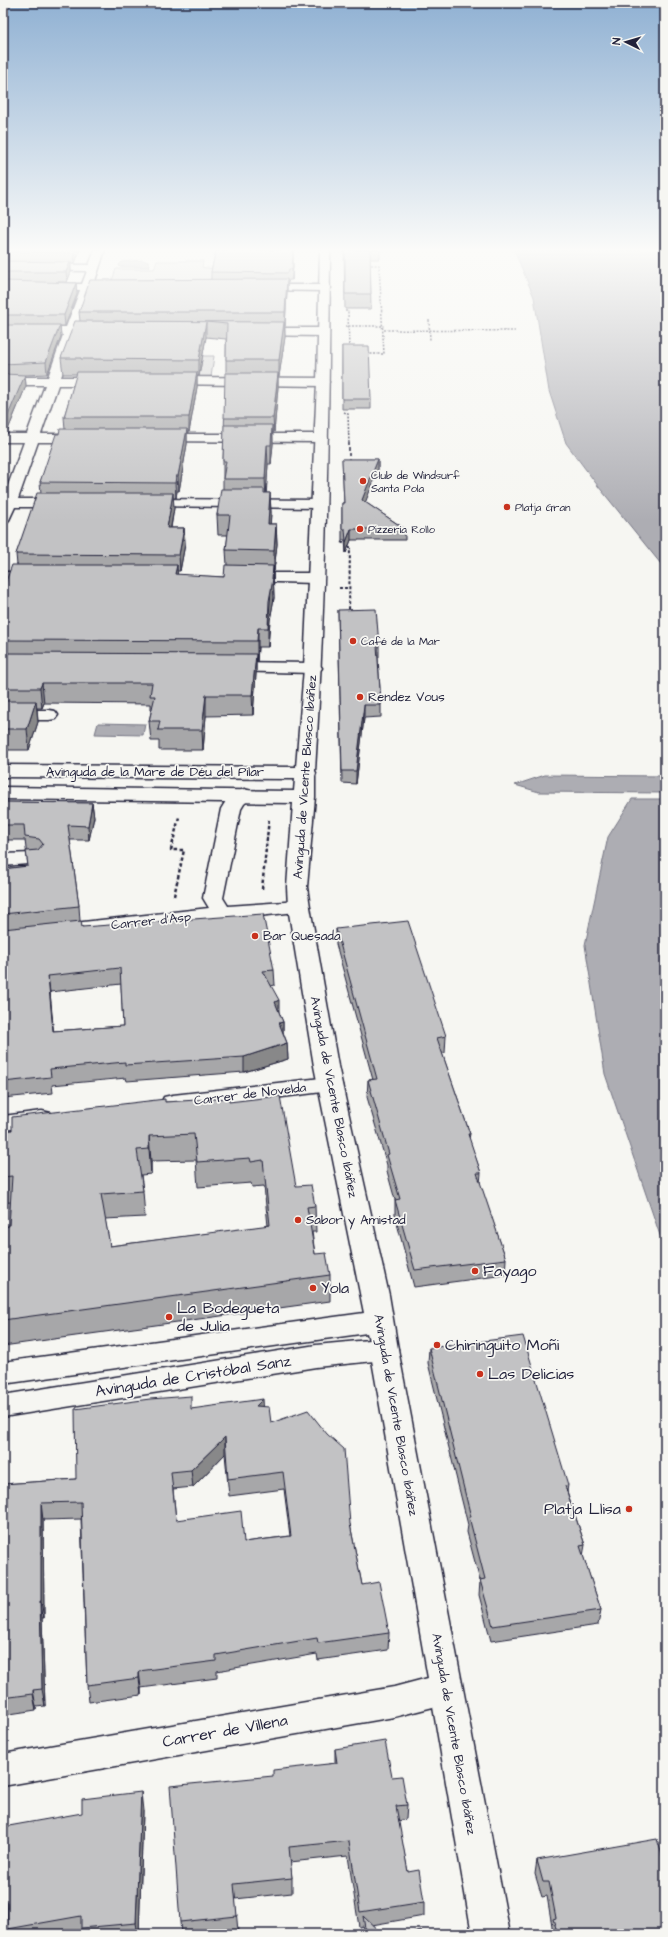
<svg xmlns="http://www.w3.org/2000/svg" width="668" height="1937" font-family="'Architects Daughter',sans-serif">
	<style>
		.green { fill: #d7d7d7; stroke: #7c7c89 }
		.water { fill: #adadb3; stroke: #757583 }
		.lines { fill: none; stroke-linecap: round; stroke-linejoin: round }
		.street-casing { stroke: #22223b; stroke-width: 3 }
		.secondary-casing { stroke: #22223b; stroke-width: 3 }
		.path-far2 { stroke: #22223b; stroke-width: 1.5; stroke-dasharray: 2 1.5; stroke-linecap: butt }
		.path-far1 { stroke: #22223b; stroke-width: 2; stroke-dasharray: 3 2; stroke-linecap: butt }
		.path { stroke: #22223b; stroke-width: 2.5; stroke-dasharray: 3.5 2.5; stroke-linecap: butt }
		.street { fill: #f6f6f2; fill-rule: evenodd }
		.secondary { fill: #f6f6f2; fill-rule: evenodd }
		.wall { fill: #a7a7a9; stroke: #22223b; fill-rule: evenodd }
		.shaded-wall { fill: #888889; stroke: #22223b }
		.building { fill: #c2c2c4; stroke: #22223b; fill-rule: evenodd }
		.poi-dot { fill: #c8321e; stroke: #f6f6f2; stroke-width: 1.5 }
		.labels { text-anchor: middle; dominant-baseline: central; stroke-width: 3.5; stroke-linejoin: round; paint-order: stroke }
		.far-poi-label { font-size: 11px; fill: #22223b; stroke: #f6f6f2; text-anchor: start }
		.poi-label { font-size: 13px; fill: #22223b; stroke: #f6f6f2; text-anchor: start }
		.street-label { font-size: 13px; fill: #22223b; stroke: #f6f6f2 }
		.near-poi-label { font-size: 16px; fill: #22223b; stroke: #f6f6f2; text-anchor: start }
		.near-street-label { font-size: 16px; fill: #22223b; stroke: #f6f6f2 }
	</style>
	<rect width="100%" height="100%" fill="#f6f6f2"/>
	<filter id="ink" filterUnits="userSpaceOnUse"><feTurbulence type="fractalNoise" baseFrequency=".025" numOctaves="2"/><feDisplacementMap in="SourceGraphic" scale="8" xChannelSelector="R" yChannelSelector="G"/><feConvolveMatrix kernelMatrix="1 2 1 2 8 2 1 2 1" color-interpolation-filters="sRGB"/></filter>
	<g filter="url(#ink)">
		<path class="green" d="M157 261H203L202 267 206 268 231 270 239 281H112L116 269H154Z
			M170 356H214L211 377 165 376Z"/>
		<path class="water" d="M514 250H665V569L598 486 566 443 549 391 534 297Z
			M142 260 149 262 150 265 148 267H120L119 265 122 262Z
			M98 723 145 724 143 735 95 734Z
			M545 775 665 776V793L539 792 515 785Z
			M632 799H665V1250L605 1074 585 945 608 837Z"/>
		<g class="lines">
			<defs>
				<path id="street" d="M95 250H105L94 284H118L124 287 118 290H91L78 327H100L106 331 100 335H76L61 377H104L110 381 104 385H58L41 434H85L90 435 92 438 90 441 85 442H38L18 499H64L69 500 71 503 69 506 64 507H15L8 522 3 523V499L24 442H3V434H27L45 385H3V377H48L63 335H3V327H66L80 290H3V284H82L87 271 3 270V264L89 265Z
					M258 285H325L331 288 325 291 254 290 252 288Z
					M255 328H323L329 332 323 336 251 335 249 332 251 329Z
					M168 377 323 378 329 382 323 386 163 384 162 381Z
					M158 434H321L326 435 328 438 326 441 321 442 153 441 151 438 153 435Z
					M144 499 319 500 324 501 326 504 324 507 319 508 139 506 137 503 139 500Z
					M3 572H38L44 574 46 577 44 580 38 582H3Z
					M242 573H315L321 575 323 578 321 581 315 583 236 581 234 578 236 575Z
					M226 662 313 663 319 664 322 668 319 672 313 673 220 671 217 667 220 663Z
					M3 710H49L55 711 58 715 55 719 49 720H3Z
					M244 789 251 791 254 795 244 804 241 809 223 898 228 906 299 901 306 903 310 907 306 911 83 934 75 933 72 928 75 923 83 922 209 908 203 898 221 809 229 796Z
					M33 853 40 855 43 859 40 863 3 866V854Z
					M330 1077 338 1080 342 1085 338 1090 173 1111 164 1109 161 1103 164 1097 173 1095Z
					M42 1111 51 1113 54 1119 51 1125 3 1132V1116Z
					M384 1338 394 1341 398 1349 510 1934H472L433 1707 394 1717 3 1786V1754L394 1687 428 1678 370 1349 374 1341Z"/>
				<path id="secondary" d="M320 250H330C329 424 326 597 315 771L316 773 315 776V797L307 887 310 907 338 1066 389 1295 398 1349 394 1357 384 1360 316 1367 3 1417V1395L316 1345 369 1340 367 1333 3 1384V1362L364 1313 314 1066 288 907 287 887 293 803 3 799V787L294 791 295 779 3 777V765L296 767 304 668 317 382Z"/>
			</defs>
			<use href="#street" class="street-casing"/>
			<use href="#secondary" class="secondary-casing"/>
			<path class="path-far2" d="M345 311H348L349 349
				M429 320 430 340
				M345 326H384
				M384 330 515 331
				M367 354H384L379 265H368
				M344 412 348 414 349 444"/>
			<path class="path-far1" d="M349 443V463
				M341 542 350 546 349 612
				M339 588H350"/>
			<path class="path" d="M262 889 269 818
				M174 896 184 850H171L179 817"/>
			<use href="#street" class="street"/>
			<use href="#secondary" class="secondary"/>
		</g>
		<path class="wall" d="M3 250H80L75 263H71V272L67 282H56L76 283 77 294 65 326H60L61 336 47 374 25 375 26 386 7 432 3 434Z
			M216 250H295L294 253 293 254V266L292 280H289L288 283H287V292L285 326V337L279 376H278V387L274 432H273V444L271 464H268L266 493H270L271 513 270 524H276L277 544 274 571H273L274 598 270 620 268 647H258L257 661H256V674L253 715 206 716 203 750H159V741H151L149 721 151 712V704L44 703 42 708H37L38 722 29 750H3V589L17 565 16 554 41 493 40 482 59 434 65 429 64 417 77 374H63L61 358 80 321 79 312 211 279V272ZM206 337 226 339V373L223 461V489L217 515 218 535H228L226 550 227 565 224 577 177 575V571H180L185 544 184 528H171L174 508 173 498H176L177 491H179L187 444V432H189L197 387V376H199Z
			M344 250H380V259H370L371 309H345Z
			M342 346 371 399V409H342Z
			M342 459H378V470L365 502 405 529V540H351L346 553 345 540H342V503H344Z
			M338 610 379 645V657H378L381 705V717L364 718 356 784 342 783Z
			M3 802 92 803 94 817 89 840H70L79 906 80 921 82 927 274 970 275 985 271 986 279 1013 283 1022V1032L287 1043 288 1059 244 1072 127 1081 126 1078 52 1085 53 1093 3 1098V869L28 866 25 840H3ZM121 984 123 1026 53 1031 50 992Z
			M336 929 446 1036 445 1053H442L470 1134 469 1139 481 1173 480 1184 506 1259 505 1275 414 1287 395 1216V1200L387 1171V1165L367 1097 368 1080H373L336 944Z
			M165 1102H229L296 1186 315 1206 316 1232H312L315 1254 330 1275V1301L3 1346V1227L9 1226 10 1202 3 1203V1131ZM196 1160 198 1187 251 1183 252 1187 264 1186 268 1226 110 1246 105 1219 145 1217 143 1191 141 1175 151 1174V1161Z
			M429 1348 568 1485 567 1491 585 1545 583 1556 601 1610 598 1625 491 1641 479 1595 480 1581 467 1532 468 1525 428 1363Z
			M263 1407 271 1423 350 1524 362 1585 389 1633 388 1650 318 1660 317 1654 217 1671V1678L141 1688V1695L89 1702 87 1685 81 1519 43 1520 44 1618H42L45 1706 36 1707V1710L3 1715V1484L76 1479 192 1409ZM225 1454 229 1496 284 1489 290 1536 244 1542 176 1520 173 1489 193 1487Z
			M335 1749 392 1777 407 1805 406 1819 398 1821 408 1872 424 1902V1916L372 1925 382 1934H362L363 1926 359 1927 348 1856 290 1862 292 1878V1893L235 1899 238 1931 207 1934H181L180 1922 273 1776 335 1763Z
			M143 1811 139 1934H9L8 1929V1921L3 1922V1827Z
			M537 1860 665 1934H552V1926L547 1896 542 1897 535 1874Z"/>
		<path class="shaded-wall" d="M75 250H80L75 263 74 253Z
			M290 250H295L294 253 290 254Z
			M293 256V266L292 280V269Z
			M70 262 71 272 67 282 66 272Z
			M287 279V292L285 326V312Z
			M76 283 77 294 65 326 64 315Z
			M206 322V337L199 376V360Z
			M284 322 285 337 279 376V360Z
			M60 325 61 336 47 374 46 362Z
			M197 372V387L189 432V417Z
			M278 373V387L274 432 273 418Z
			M25 375 26 386 7 432 3 434V421Z
			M272 425 273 444 271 464V445Z
			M187 429V444L179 491 178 476Z
			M267 445 268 464 266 498 265 479Z
			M378 459V470L362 511V500Z
			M176 476 177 491 176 498 175 483Z
			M173 493 174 508 168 544 167 528Z
			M270 493 271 513 269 544 268 524Z
			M276 524 277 544 274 571V551Z
			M184 528 185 544 180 571 179 555Z
			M351 529V540L346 553V542Z
			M177 565 178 584 175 574Z
			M273 566 274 598 270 620 268 647V628Z
			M258 628V647L257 661V641Z
			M256 654V674L253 715 252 695Z
			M42 683 44 703 42 708 40 688Z
			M206 695V716L203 750 202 730Z
			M36 701 38 722 29 750 27 729Z
			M364 705V718L356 784V771Z
			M92 803 94 817 89 840 88 826Z
			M48 976 50 992 55 1047 53 1031Z
			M279 1000V1016L275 1002Z
			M283 1022V1037L279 1023Z
			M287 1043 288 1059 244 1072V1057Z
			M149 1136 151 1161V1174L149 1149Z
			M263 1399 264 1416 256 1406Z
			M3 1427 4 1432 3 1459Z
			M225 1437V1454L193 1487 191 1470Z
			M41 1503 43 1520 44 1618 41 1601Z
			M40 1601 42 1618 45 1706 42 1689Z
			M139 1671 141 1688V1695L139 1678Z
			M33 1690 36 1707V1710L33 1694Z
			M141 1792 143 1811 139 1934H138L136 1923Z"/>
		<path class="building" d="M3 250H75L74 253 3 252Z
			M216 250H292L293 256 292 269H289L288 273 211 272Z
			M345 250H370L371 294H345Z
			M3 261 70 262 66 272H3Z
			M287 279 285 312H79L90 280Z
			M3 281 76 283 64 315H3Z
			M75 321 284 322 279 360H226L227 324 206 322 199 360 81 359V358H61Z
			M3 325H60L46 362 3 364Z
			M342 346H369L371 399H342Z
			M77 372H197L189 417H64Z
			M225 373H278L273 418H224Z
			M3 374 25 375 6 420 3 421Z
			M224 425H272L271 445H267L265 479H223L226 461H223Z
			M60 429H187L178 476H176L175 483 40 482 56 434H59Z
			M342 459H378L362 500 405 529H351L346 542 345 529H342V503H344Z
			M221 489H264V493H270L268 524H276L274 551 226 550 230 515H217Z
			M37 493H173L167 528H184L179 555 16 554Z
			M12 565H177L175 574 224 577 225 565 273 566 272 579H273L269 601 268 628H258L257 641 3 640V589Z
			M376 609 379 645H377L381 705H364L356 771H342L338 610Z
			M3 653 256 654 252 695H206L202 730H158L160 721H149L155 696H150L152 683H42L40 688H3Z
			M3 701H36L27 729H3Z
			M3 802 92 803 88 826 68 825 79 906 3 914V869L28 866 26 851 38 850 43 844 39 839 25 837 24 825H3Z
			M263 914 274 970 263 971 279 1000 275 1002 283 1022 279 1023 287 1043 244 1057 125 1065V1062L50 1069 51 1077 3 1082V929L81 921 82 927ZM120 968 123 1026 53 1031 48 976Z
			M408 921 446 1036 437 1038 470 1134H468L481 1173H477L506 1259 415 1270 395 1200 400 1199 387 1155 389 1154 368 1080 377 1079 336 929Z
			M280 1096 296 1186 311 1185 315 1206 307 1207 315 1254 326 1253 330 1275 3 1320V1227L9 1226 12 1176 3 1177V1131L12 1130V1117L165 1099V1102L229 1098V1102ZM194 1134 197 1162 250 1158 251 1162 263 1160 270 1225 110 1246 101 1194 143 1191 137 1150 149 1149V1136Z
			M523 1336 568 1485 565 1486 585 1545 580 1546 601 1610 493 1626 480 1580 485 1579 469 1517H471L429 1348Z
			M191 1396V1409L263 1399 256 1406 269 1407 271 1423 308 1410 327 1434 344 1449 350 1524 362 1585 379 1582 389 1633 318 1643 317 1638 216 1655V1661L139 1671V1678L87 1685 81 1502 41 1503V1601H40L42 1689 33 1690V1694L3 1698V1484L76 1479 75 1409 150 1399ZM225 1437 228 1479 283 1472 291 1536 244 1542 241 1511 176 1520 171 1472 191 1470Z
			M385 1741 392 1777 402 1776 407 1805 396 1806 408 1872 419 1870 424 1902 360 1912 349 1841 289 1847 292 1878 234 1884 237 1916 180 1922 170 1786 273 1776V1770L337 1763 335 1749Z
			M141 1792 136 1923 81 1928V1916L8 1929 7 1902 3 1903V1827L82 1813V1799Z
			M657 1839 665 1864V1934H558L553 1919 556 1918 549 1882H543L537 1860Z
			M363 1916 382 1934H366Z
			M253 1931V1934H239Z
			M421 1931 422 1934H409Z"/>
	</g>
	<linearGradient id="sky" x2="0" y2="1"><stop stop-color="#90b1d3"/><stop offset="0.48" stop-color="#fbfbf9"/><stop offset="1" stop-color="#fbfbf9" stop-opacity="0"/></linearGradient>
	<rect width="668" height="521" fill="url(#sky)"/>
	<g class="poi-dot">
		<circle cx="363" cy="481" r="4"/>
		<circle cx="507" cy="507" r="4"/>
		<circle cx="360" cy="529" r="4"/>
		<circle cx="353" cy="641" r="4"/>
		<circle cx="360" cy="697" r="4"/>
		<circle cx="255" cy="936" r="4"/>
		<circle cx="298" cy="1220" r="4"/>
		<circle cx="475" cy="1271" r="4"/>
		<circle cx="313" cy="1288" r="4"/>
		<circle cx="169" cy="1317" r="4"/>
		<circle cx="437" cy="1345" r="4"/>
		<circle cx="480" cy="1374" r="4"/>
		<circle cx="629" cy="1509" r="4"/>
	</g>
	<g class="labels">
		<g class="far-poi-label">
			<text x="371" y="475">Club de Windsurf<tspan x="371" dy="13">Santa Pola</tspan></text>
			<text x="515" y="507">Platja Gran</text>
			<text x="368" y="529">Pizzería Rollo</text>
			<text x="361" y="641">Café de la Mar</text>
		</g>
		<g class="poi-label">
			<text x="368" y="697">Rendez Vous</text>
			<text x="263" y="936">Bar Quesada</text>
			<text x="306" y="1220">Sabor y Amistad</text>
		</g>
		<g class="street-label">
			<text x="155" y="772">Avinguda de la Mare de Déu del Pilar</text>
			<text transform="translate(305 777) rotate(-86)">Avinguda de Vicente Blasco Ibáñez</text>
			<text transform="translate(151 921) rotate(-6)">Carrer d'Asp</text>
			<text transform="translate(250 1094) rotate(-7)">Carrer de Novelda</text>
			<text transform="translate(334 1097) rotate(79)">Avinguda de Vicente Blasco Ibáñez</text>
			<text transform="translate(396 1415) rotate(80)">Avinguda de Vicente Blasco Ibáñez</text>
			<text transform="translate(454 1734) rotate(80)">Avinguda de Vicente Blasco Ibáñez</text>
		</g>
		<g class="near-poi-label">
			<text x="483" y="1271">Fayago</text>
			<text x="321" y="1288">Yola</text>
			<text x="177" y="1308">La Bodegueta<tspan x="177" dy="18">de Julia</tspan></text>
			<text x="445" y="1345">Chiringuito Moñi</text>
			<text x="488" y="1374">Las Delicias</text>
			<text x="621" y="1509" text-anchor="end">Platja Llisa</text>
		</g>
		<g class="near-street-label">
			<text transform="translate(193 1376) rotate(-9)">Avinguda de Cristóbal Sanz</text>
			<text transform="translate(225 1731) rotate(-10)">Carrer de Villena</text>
		</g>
	</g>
	<rect width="668" height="1937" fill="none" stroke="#f6f6f2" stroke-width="16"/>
	<rect x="8" y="8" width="652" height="1921" fill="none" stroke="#22223b" stroke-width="1.5" filter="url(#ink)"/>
	<g transform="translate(626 42) rotate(275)" stroke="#f6f6f2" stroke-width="3" paint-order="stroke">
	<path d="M0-3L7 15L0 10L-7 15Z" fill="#22223b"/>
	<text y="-6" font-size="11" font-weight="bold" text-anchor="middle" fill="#22223b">N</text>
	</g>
</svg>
